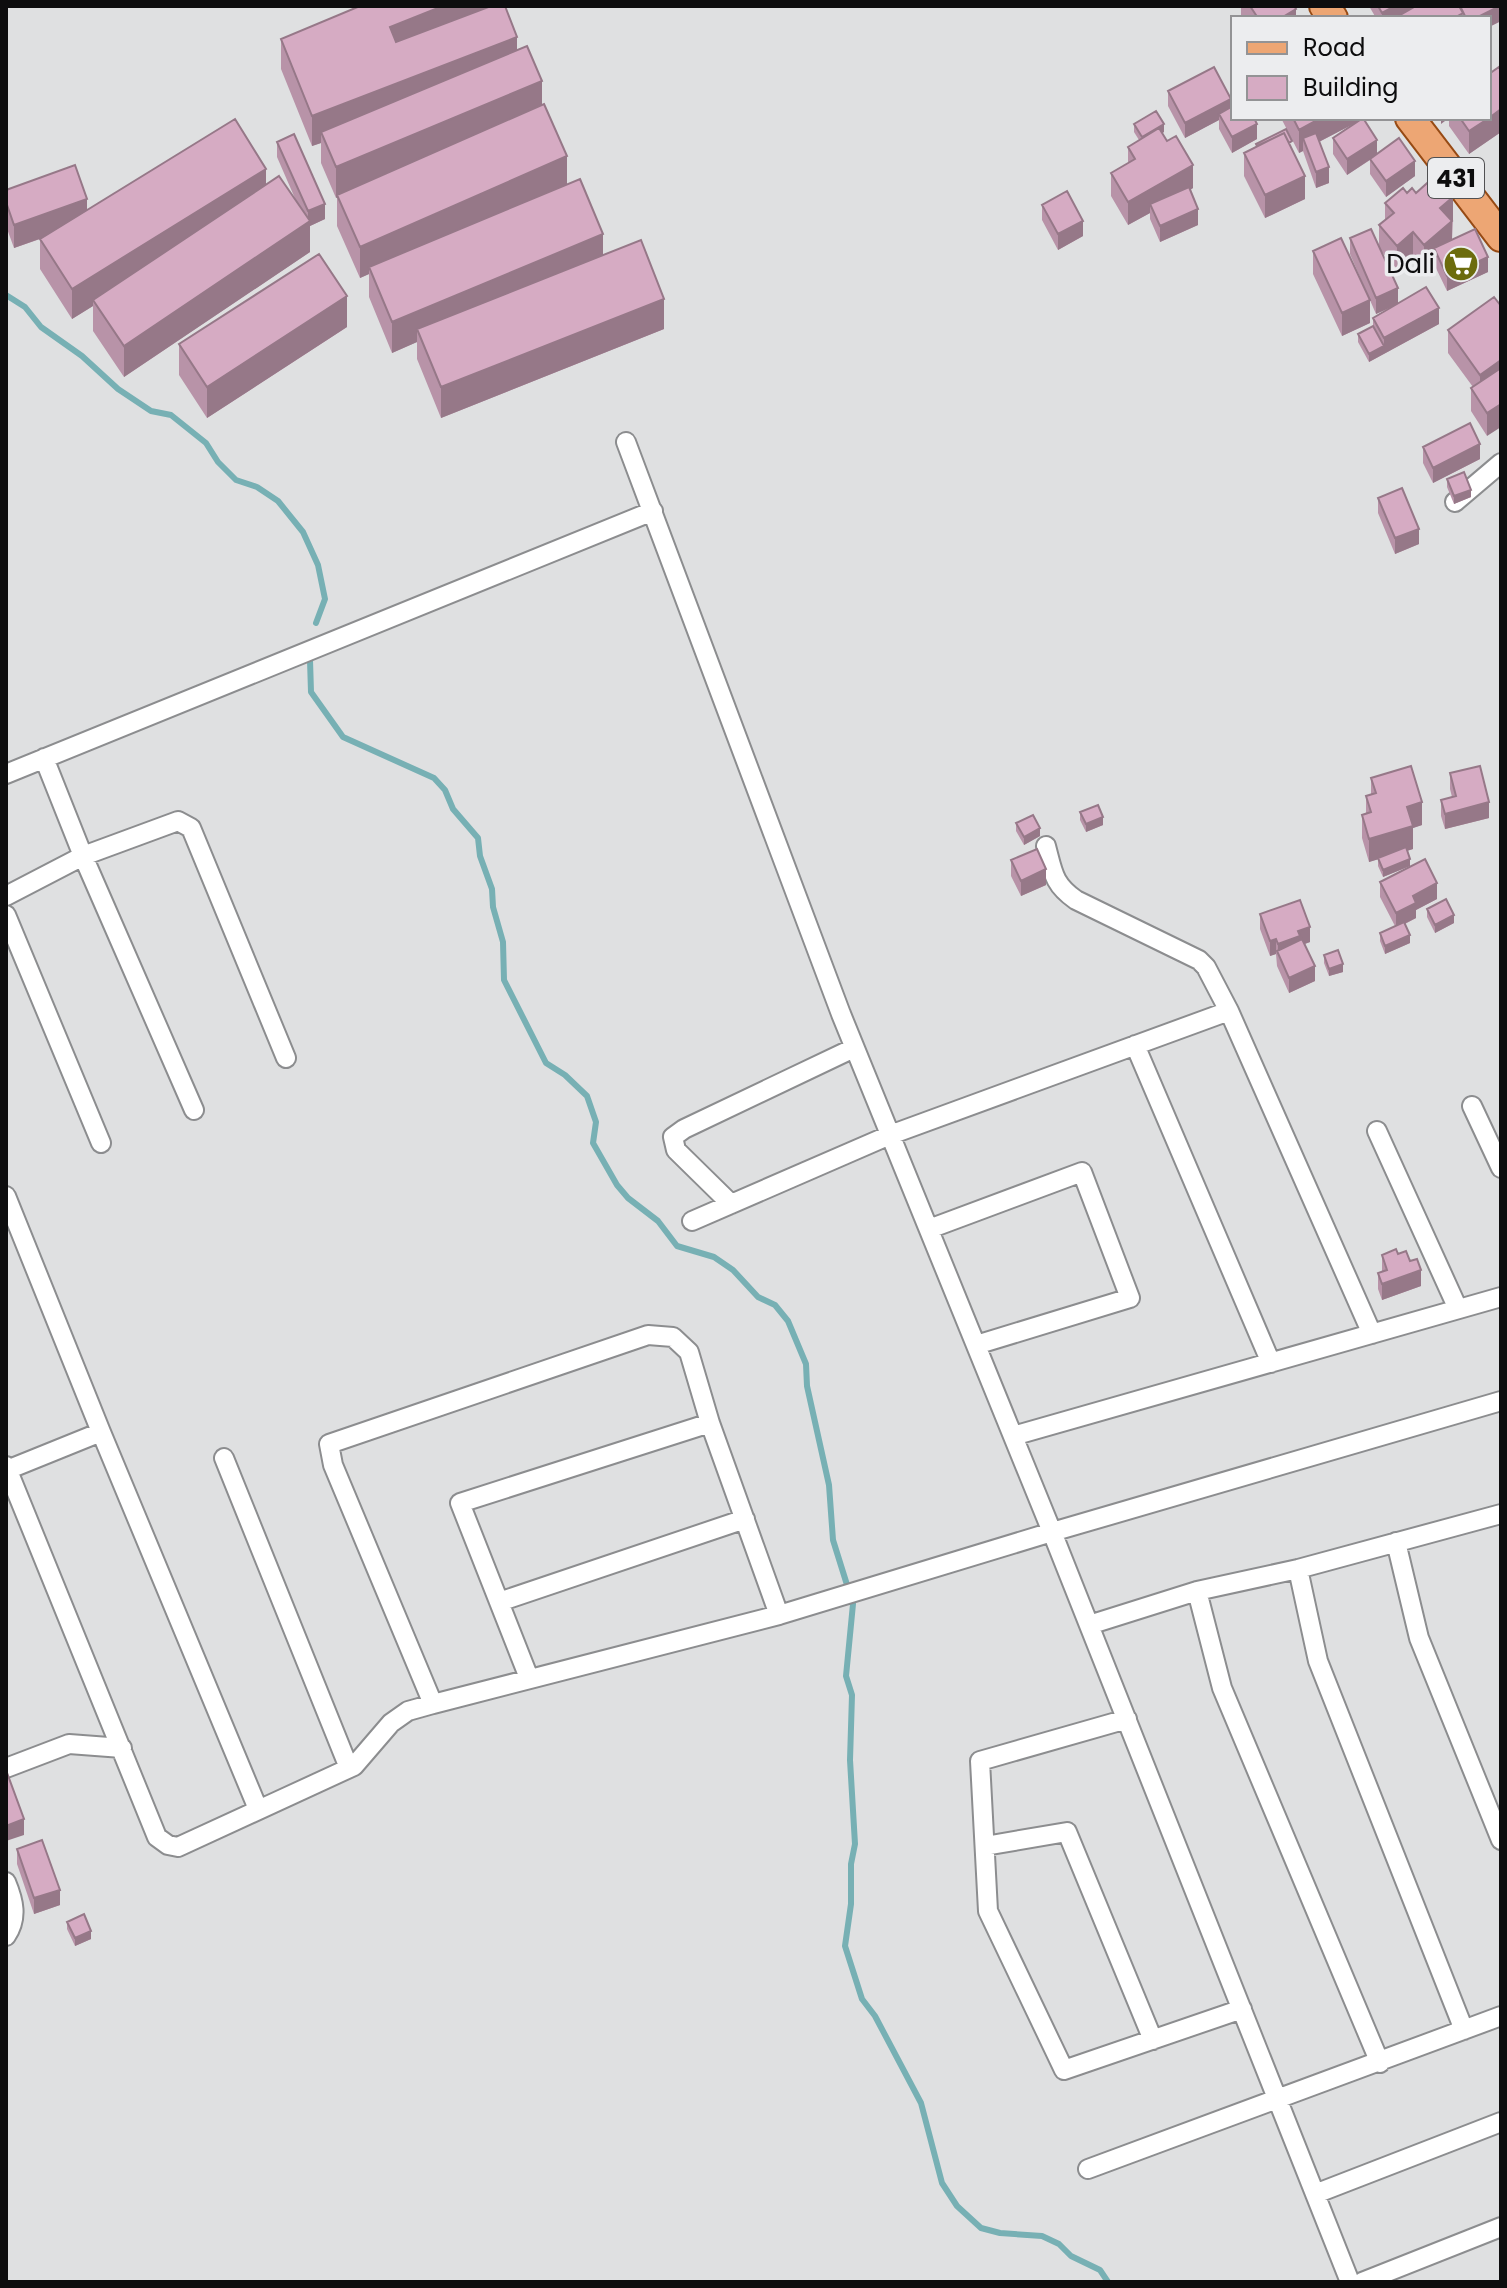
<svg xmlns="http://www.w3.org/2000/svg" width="1507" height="2288" font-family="Poppins,sans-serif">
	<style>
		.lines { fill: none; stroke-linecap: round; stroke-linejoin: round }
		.stream { stroke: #77b0b4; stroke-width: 6 }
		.minor-casing { stroke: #8c8d8f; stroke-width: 22 }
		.primary-casing { stroke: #974a14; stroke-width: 32 }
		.minor { stroke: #fff; stroke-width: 18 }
		.primary { stroke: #eda674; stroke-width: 28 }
		.wall { fill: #b893a8 }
		.shaded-wall { fill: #967888 }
		.building { fill: #d6abc3; stroke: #967888; stroke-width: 2 }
		.labels { text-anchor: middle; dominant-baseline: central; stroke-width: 7; stroke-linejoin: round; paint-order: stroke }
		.shield { fill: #ecedef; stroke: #505052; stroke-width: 2 }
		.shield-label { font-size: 24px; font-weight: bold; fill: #0d0d0e }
		.poi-label { font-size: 26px; fill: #0d0d0e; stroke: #ecedef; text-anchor: end }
	</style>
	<rect width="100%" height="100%" fill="#dfe0e1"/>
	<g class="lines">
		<path class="stream" d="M6 295 25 307 41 327 82 356 118 389 151 411 171 415 206 443 218 462 236 480 257 487 278 501 303 532 318 565 325 599 316 623
			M310 660 311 692 343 737 434 778 445 790 453 809 478 838 480 856 492 889 493 907 503 942 504 980 546 1063 565 1075 587 1096 596 1122 593 1143 617 1185 628 1198 658 1221 677 1246 714 1257 733 1270 758 1297 775 1305 788 1321 806 1364 807 1386 829 1485 833 1540 853 1604 846 1676 852 1695 850 1760 855 1844 851 1864V1904L845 1946 862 1999 875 2016 921 2103 942 2183 957 2206 981 2228 1000 2233 1042 2236 1059 2244 1071 2256 1100 2270 1108 2282"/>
		<defs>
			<path id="minor" d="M626 442 841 1014 1052 1532 1350 2282
				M1455 502 1501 463
				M44 758 83 856 194 1110
				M6 774 653 511
				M1046 846C1053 872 1053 884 1076 900L1199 960 1206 967 1229 1011 1372 1334
				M6 896 83 856 178 821 191 828 286 1058
				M6 915 101 1143
				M1135 1045 1271 1363
				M1472 1106 1501 1168
				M1377 1131 1458 1309
				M6 1196 101 1432 258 1809
				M731 1204 676 1150 673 1137 684 1129 854 1048
				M692 1221 890 1135 1229 1011
				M929 1229 1082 1172 1130 1298 976 1345
				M1013 1436 1501 1297
				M224 1458 349 1768
				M6 1466 157 1837 168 1845 178 1847 354 1766 391 1723 408 1711 433 1704 333 1465 329 1444 648 1335 673 1337 689 1352 710 1423 779 1615
				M7 1470 101 1432
				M1396 1542 1419 1638 1501 1840
				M1298 1569 1318 1661 1464 2030
				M1197 1591 1222 1688 1380 2063
				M499 1602 745 1519
				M1089 1625 1197 1591 1298 1569 1501 1514
				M529 1678 460 1503 710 1423
				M433 1704 779 1615 1052 1532 1501 1401
				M1127 1719 980 1761 988 1911 1064 2070 1242 2009
				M6 1768 69 1744 122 1748
				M985 1846 1067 1832 1153 2040
				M6 1882C14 1901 18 1918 6 1936
				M1088 2169 1501 2016
				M1315 2194 1501 2122
				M1362 2282 1501 2227"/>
			<path id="primary" d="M1324 6 1333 18
				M1410 118 1501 237"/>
		</defs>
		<use href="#minor" class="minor-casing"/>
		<use href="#primary" class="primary-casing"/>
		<use href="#minor" class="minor"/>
		<use href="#primary" class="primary"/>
	</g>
	<path class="wall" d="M1241 6H1294L1296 18H1243L1241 15Z
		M1369 6H1501V21L1489 27V18H1376Z
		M281 39 517 50 542 105 567 184 603 255 664 329 441 418 417 359V342L392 353 369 297V274L360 278 337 226V197L336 198 321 163V143L312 146 281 69Z
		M1501 70V132L1469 154 1449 126V118H1489Z
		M1168 91 1231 107 1257 139 1232 153 1219 129V120L1185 138 1168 106Z
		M1281 118H1365L1364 119 1377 154 1415 176 1386 197 1370 174V160L1347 175 1333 154V138L1355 123 1319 142 1329 183 1316 188 1303 151 1299 153Z
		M1134 124 1164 132 1162 133 1193 188 1190 190 1198 225 1160 242 1150 219V213L1128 225 1111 196V173L1128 163V147L1139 140 1134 132Z
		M277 142 325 219 310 226V252L124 377 93 331V306L72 319 40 269V239L14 248 6 226V190L87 210 266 184 297 203 277 157Z
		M1256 144 1292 149 1305 199 1265 218 1244 176V153L1256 146Z
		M1407 193H1416L1453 220 1452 240 1488 272 1447 291 1434 264V260L1424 268 1413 255 1397 269 1381 251 1398 304 1439 324 1369 362 1358 342V334L1373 326V318L1396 305 1376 314 1350 254V238L1379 246V225L1385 220V203Z
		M1042 205 1083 236 1058 250 1042 220Z
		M1313 251 1370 323 1342 336 1313 274Z
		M1501 306 1487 436 1471 411V388L1473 387 1448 353V330Z
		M347 327 207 418 179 375V344Z
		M1423 447 1480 459 1433 483 1423 463Z
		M1447 479 1471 497 1454 504 1447 487Z
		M1378 498 1419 544 1395 554 1378 513Z
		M1450 773 1489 818 1445 829 1441 816V800L1452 797 1450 789Z
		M1371 778 1422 825 1413 828V849L1407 851 1410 866 1383 877 1378 866V859L1369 862 1362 838V815L1366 814V796L1371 794Z
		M1080 812 1103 825 1086 832 1080 820Z
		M1016 823 1040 836 1024 845 1016 831Z
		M1011 860 1046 885 1021 896 1011 876Z
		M1380 882 1437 899 1416 910V918L1405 924 1410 943 1385 954 1380 941V933L1395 926 1380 897Z
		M1427 909 1454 923 1435 933 1427 917Z
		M1260 914 1310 942 1305 944 1315 981 1289 993 1277 966 1276 954 1270 956 1260 929Z
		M1324 955 1343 972 1329 976 1324 963Z
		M1398 1254 1410 1261 1421 1286 1382 1300 1378 1289V1273L1382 1271V1255Z
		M17 1849 60 1905 34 1914 17 1864Z
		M67 1922 91 1939 75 1946 67 1929Z"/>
	<path class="shaded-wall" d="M443 6H497L390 57V27Z
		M1395 6H1422L1401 18H1382V13Z
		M1501 6V21L1489 27V18H1476Z
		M1296 9V18H1281Z
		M517 37V68L321 132V143L312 146V116Z
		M542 81V111L336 198V167Z
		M1231 99V114H1219V120L1185 138V123Z
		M1501 109V132L1469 154V131Z
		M1321 118H1365L1307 148 1303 138V151L1299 153V130Z
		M1441 118H1449L1441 124Z
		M1164 124V132L1142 145V137Z
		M1257 124V139L1232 153V137Z
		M1377 140V155L1347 175V159Z
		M567 156V187L369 267V274L360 278V247Z
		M1415 161V176L1386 197V181Z
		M1193 165V188L1153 211 1150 204V213L1128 225V202Z
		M1329 167V183L1316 188V172Z
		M266 169V200L93 300V306L72 319V289Z
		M1305 176V199L1265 218V195Z
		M1453 197V220L1440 231V208Z
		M87 199V222L14 248V225Z
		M325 204V219L310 226V252L124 377V346L308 222V211Z
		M1198 209V225L1160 242V226Z
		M1083 221V236L1058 250V234Z
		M1452 221V244L1434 248V260L1424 268V245Z
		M1413 232V255L1397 269V246Z
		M603 234V264L417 329V342L392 353V322Z
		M1488 257V272L1447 291V276Z
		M1398 288V304L1376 314V298Z
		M347 296V327L207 418V387Z
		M664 299V329L441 418V387Z
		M1370 300V323L1342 336V313Z
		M1439 308V324L1369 362V354L1384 346V338Z
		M1501 360V383L1480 398V375Z
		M1501 404V427L1487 436V413Z
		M1480 444V459L1433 483V468Z
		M1471 490V497L1454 504V496Z
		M1419 529V544L1395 554V538Z
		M1422 802V825L1413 828V849L1369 862V839L1407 807Z
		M1489 802V818L1445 829V814Z
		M1103 817V825L1086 832V824Z
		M1040 828V836L1024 845V837Z
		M1410 859V866L1383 877V870Z
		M1046 869V885L1021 896V881Z
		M1437 883V899L1416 910V918L1396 928V913L1413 896Z
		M1454 915V923L1435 933V925Z
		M1310 927V942L1278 953V944L1298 931Z
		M1410 935V943L1385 954V946Z
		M1276 939V954L1270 956V941Z
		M1343 964V972L1329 976V969Z
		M1315 966V981L1289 993V978Z
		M1421 1270V1286L1382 1300V1284Z
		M24 1819V1835L6 1841V1826Z
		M60 1890V1905L34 1914V1898Z
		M91 1931V1939L75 1946V1938Z"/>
	<path class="building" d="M360 6H443L390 27 396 42 491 6H505L517 37 312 116 281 39Z
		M1250 6H1294L1296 9 1281 18H1258Z
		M1378 6H1395L1382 13Z
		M1416 6H1459L1463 13 1454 18H1395Z
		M1460 6H1500L1476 18H1466Z
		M527 46 542 81 336 167 321 132Z
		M1214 67 1231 99 1185 123 1168 91Z
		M1499 67 1501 70V109L1489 118V74Z
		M544 104 567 156 360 247 337 195Z
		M1233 106V118H1254L1257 124 1232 137 1219 114Z
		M1156 111 1164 124 1142 137 1134 124Z
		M1293 118H1321L1299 130Z
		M1363 118 1377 140 1347 159 1333 138Z
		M1460 118H1489L1469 131Z
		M235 119 266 169 72 289 40 239Z
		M1159 128 1167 141 1176 136 1193 165 1128 202 1111 173 1135 159 1128 147Z
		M1286 129 1292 141 1289 143 1284 133 1257 146 1256 144Z
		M1284 133 1305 176 1265 195 1244 153Z
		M1316 133 1329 167 1316 172 1303 138Z
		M294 134 325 204 308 211 277 142Z
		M1399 138 1415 161 1386 181 1370 159Z
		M75 165 87 199 14 225 6 202V190Z
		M279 176 310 221 124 346 93 300Z
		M1435 176 1453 197 1440 208 1452 221 1424 245 1413 232 1397 246 1379 225 1394 213 1385 203 1403 188 1407 193 1412 188 1416 193Z
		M580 179 603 234 392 322 369 267Z
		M1189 187 1198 209 1160 226 1150 204Z
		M1067 191 1083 221 1058 234 1042 205Z
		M1371 229 1398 288 1376 298 1350 238Z
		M1475 229 1488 257 1447 276 1434 248Z
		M1341 238 1370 300 1342 313 1313 251Z
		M641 240 664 299 441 387 417 329Z
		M319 254 347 296 207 387 179 344Z
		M1426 287 1439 308 1384 338 1373 318Z
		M1494 297 1501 306V360L1480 375 1448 330Z
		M1373 326 1384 346 1369 354 1358 334Z
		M1501 368V404L1487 413 1471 388Z
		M1470 423 1480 444 1433 468 1423 447Z
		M1464 472 1471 490 1454 496 1447 479Z
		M1402 488 1419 529 1395 538 1378 498Z
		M1411 766 1422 802 1407 807 1413 826 1369 839 1362 815 1371 812 1366 796 1376 793 1371 778Z
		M1480 766 1489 802 1445 814 1441 800 1456 796 1450 773Z
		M1098 805 1103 817 1086 824 1080 812Z
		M1033 815 1040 828 1024 837 1016 823Z
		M1406 847 1410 859 1383 870 1378 858Z
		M1037 849 1046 869 1021 881 1011 860Z
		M1425 859 1437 883 1413 896 1416 903 1396 913 1380 882Z
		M1446 899 1454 915 1435 925 1427 909Z
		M1300 900 1310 927 1298 931 1300 936 1278 944 1276 939 1270 941 1260 914Z
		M1404 922 1410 935 1385 946 1380 933Z
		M1302 939 1315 966 1289 978 1277 951Z
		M1338 950 1343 964 1329 969 1324 955Z
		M1396 1249 1398 1254 1406 1251 1410 1261 1417 1259 1421 1270 1382 1284 1378 1273 1387 1270 1382 1255Z
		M6 1770 24 1819 6 1826Z
		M42 1840 60 1890 34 1898 17 1849Z
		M84 1914 91 1931 75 1938 67 1922Z"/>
	<defs>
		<symbol id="supermarket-disc" viewBox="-11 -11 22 22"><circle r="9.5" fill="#6c6c0d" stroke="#ecedef"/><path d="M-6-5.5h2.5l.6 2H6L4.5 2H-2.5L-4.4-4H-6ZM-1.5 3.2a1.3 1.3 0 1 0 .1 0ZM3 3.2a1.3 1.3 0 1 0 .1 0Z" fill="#fff"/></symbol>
	</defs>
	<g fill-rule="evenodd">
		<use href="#supermarket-disc" x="1441" y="244" width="40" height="40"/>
	</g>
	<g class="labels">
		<rect class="shield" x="1428" y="158" width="56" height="40" rx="6"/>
		<g class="shield-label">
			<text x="1456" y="178">431</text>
		</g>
		<g class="poi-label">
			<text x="1435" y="264">Dali</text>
		</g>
	</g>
	<rect width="1507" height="2288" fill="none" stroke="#0d0d0e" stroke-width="16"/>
	<rect x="1231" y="16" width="260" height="104" fill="#ecedef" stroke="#939395" stroke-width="2"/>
	<rect x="1247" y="42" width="40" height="12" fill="#eda674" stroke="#939395" stroke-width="2"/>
	<text x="1303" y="56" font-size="24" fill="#0d0d0e">Road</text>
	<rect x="1247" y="76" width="40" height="24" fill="#d6abc3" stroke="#939395" stroke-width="2"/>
	<text x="1303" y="96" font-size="24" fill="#0d0d0e">Building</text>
</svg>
